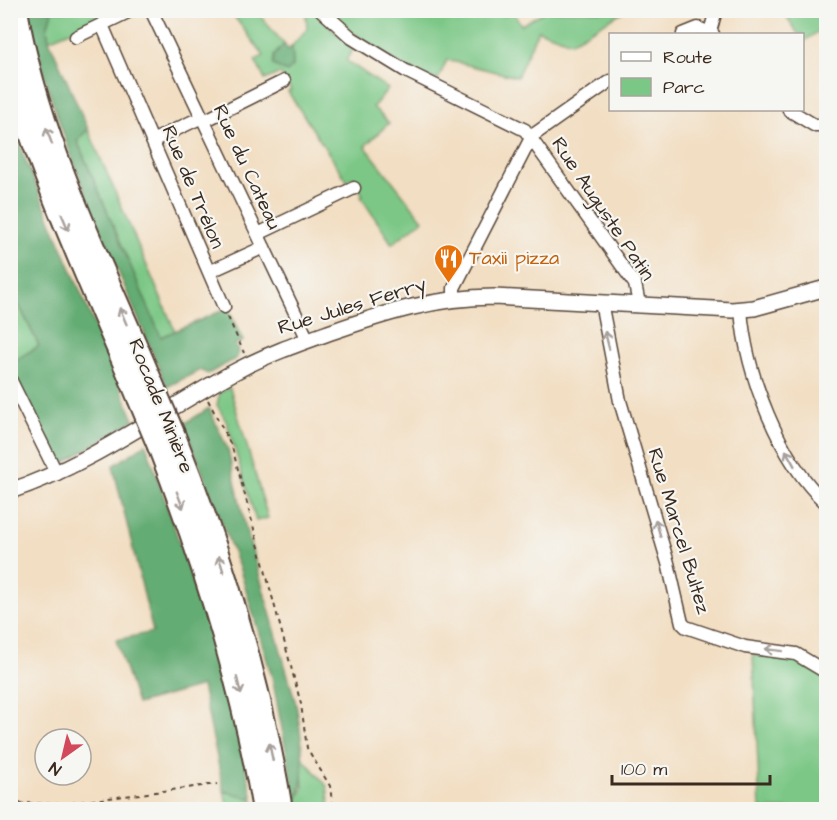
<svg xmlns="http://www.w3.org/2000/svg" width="837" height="820" font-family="'Architects Daughter',sans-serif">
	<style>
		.green { fill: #7bc786; stroke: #5b7852; stroke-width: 1.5 }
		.forest { fill: #64ac73; stroke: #506b48; stroke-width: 1.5 }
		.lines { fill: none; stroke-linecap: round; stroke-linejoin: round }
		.minor-casing { stroke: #564537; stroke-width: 15 }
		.tertiary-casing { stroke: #564537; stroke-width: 18 }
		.motorway-casing { stroke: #564537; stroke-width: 26 }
		.path { stroke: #564537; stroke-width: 2; stroke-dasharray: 4.5 4.5; stroke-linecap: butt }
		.minor { stroke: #fff; stroke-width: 12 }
		.tertiary { stroke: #fff; stroke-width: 15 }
		.motorway { stroke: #fff; stroke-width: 22 }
		.motorway-bridge-casing { stroke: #564537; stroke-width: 26; stroke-linecap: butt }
		.motorway-bridge { stroke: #fff; stroke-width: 22 }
		.oneway { stroke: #a79f9a }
		.labels { text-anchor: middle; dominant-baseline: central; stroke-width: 4.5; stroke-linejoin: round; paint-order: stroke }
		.street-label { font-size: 20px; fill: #3b2a1e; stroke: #f6f6f2 }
		.food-label { font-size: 20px; fill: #c56008; stroke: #f6f6f2; text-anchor: start }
	</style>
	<rect width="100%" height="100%" fill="#f6f6f2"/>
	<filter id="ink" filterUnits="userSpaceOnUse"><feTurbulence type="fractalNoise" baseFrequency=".0167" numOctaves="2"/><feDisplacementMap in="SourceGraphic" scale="12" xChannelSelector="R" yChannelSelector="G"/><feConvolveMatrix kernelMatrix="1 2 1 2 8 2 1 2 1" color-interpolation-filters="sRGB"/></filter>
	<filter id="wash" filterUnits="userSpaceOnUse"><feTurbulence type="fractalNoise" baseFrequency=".008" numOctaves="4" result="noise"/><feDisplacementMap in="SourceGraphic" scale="24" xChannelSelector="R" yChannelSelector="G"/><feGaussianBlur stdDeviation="1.35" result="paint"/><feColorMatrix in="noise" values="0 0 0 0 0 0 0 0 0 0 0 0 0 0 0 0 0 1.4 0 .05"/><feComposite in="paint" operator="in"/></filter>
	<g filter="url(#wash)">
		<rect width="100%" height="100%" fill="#f2dec2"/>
		<path class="green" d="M491 10 504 16 513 11 521 25 545 11H624L571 42 538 30 517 77 447 60 438 80C400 72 356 35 326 11Z
			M52 11H117L49 40 47 29Z
			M230 11H256L284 44 274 56 293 66 292 46 307 29 306 14 310 11H316L327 20 329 27 355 47 346 60 388 89 373 107 389 123 365 146 423 220 392 244 361 197 363 195 352 178 347 181 288 92 291 90 280 73 265 80 255 60 264 56Z
			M783 11H826V26L803 42 802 34H798Z
			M88 129 175 331 161 338 77 140Z
			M10 288 39 346 11 363H10Z
			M230 388 268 518 256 521 227 423 217 405 220 392Z
			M753 655 788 657 826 678V809H760Z
			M301 756 327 786 330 809H297L296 802 303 788Z
			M224 791 253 799 254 809H228Z"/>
		<path class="forest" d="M28 11H52L47 29 49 40 88 129 77 141 161 337 228 308 243 341 235 344 238 351 237 358 208 374 200 370 167 387C117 264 56 142 28 11Z
			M284 44 288 50 292 46 293 66 287 72 273 65 274 56Z
			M10 113 23 154 134 420 61 465 11 371V363L39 346 11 288Z
			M209 408 228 450 245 525 296 704C301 732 308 777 296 802L272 677 240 570 184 424Z
			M146 444 227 683 253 799 224 791 202 686 137 704 116 640 153 632 113 466Z"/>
	</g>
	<g filter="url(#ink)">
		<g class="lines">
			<defs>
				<path id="minor" d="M151 10 308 340
					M321 10 352 38 406 71 525 130 635 284 639 304
					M102 25 224 307
					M710 32 716 10
					M683 34 698 28 713 34
					M76 37 132 10
					M789 110 814 125H826
					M204 121 284 81
					M152 141 202 117
					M258 234 354 188
					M209 272 264 247
					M454 298V288L532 136 610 81
					M601 302 620 401 668 563 682 623 686 627 745 647 796 654 826 672
					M741 310C746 374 779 460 826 503
					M10 379 57 474"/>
				<path id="tertiary" d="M10 491C93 464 162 410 238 370 268 354 300 343 331 332 385 313 436 297 494 297L732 310 754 308 826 288"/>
				<path id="motorway" d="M16 10C39 143 103 266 154 389
					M10 67C42 182 94 289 139 398
					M174 436C223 558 260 681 281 810
					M159 446C205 564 243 684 264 810"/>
			</defs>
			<use href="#minor" class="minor-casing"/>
			<use href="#tertiary" class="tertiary-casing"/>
			<use href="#motorway" class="motorway-casing"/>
			<path class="path" d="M228 317 244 353
				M208 400 232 447 301 704 307 748 330 786 333 810
				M10 803 63 804 217 784"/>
			<use href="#minor" class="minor"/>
			<use href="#tertiary" class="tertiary"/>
			<use href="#motorway" class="motorway"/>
			<defs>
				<path id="motorway-bridge" d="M154 389 174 436
					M139 398 159 446"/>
			</defs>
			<use href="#motorway-bridge" class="motorway-bridge-casing"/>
			<use href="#motorway-bridge" class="motorway-bridge"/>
		</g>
		<defs><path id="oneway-shaft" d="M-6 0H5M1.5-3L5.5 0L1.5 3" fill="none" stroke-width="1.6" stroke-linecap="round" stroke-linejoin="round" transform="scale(1.5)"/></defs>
		<g class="oneway">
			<use href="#oneway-shaft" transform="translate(49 136) rotate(-110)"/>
			<use href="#oneway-shaft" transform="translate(65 222) rotate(67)"/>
			<use href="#oneway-shaft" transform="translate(123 316) rotate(-113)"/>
			<use href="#oneway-shaft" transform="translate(607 340) rotate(-104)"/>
			<use href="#oneway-shaft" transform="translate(790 458) rotate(-119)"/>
			<use href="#oneway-shaft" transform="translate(180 500) rotate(69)"/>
			<use href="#oneway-shaft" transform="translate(658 528) rotate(-106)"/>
			<use href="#oneway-shaft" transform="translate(221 564) rotate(-108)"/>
			<use href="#oneway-shaft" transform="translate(774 650) rotate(-173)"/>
			<use href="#oneway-shaft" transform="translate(239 686) rotate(76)"/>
			<use href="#oneway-shaft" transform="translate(271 752) rotate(-102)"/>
		</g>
	</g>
	<defs>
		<symbol id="restaurant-pin" viewBox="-11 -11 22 30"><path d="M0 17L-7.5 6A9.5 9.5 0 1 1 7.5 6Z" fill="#e8710a" stroke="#f6f6f2"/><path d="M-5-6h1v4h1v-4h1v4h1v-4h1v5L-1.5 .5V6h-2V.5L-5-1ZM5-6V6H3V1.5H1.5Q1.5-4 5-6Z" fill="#fff"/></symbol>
	</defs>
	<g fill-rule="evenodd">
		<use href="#restaurant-pin" x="432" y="242" width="33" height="45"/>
	</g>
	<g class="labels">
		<g class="street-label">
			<text transform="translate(247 167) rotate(65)">Rue du Cateau</text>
			<text transform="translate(193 187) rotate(67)">Rue de Trélon</text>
			<text transform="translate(603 209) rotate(56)">Rue Auguste Patin</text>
			<text transform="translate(352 306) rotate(-17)">Rue Jules Ferry</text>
			<text transform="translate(161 406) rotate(68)">Rocade Minière</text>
			<text transform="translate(679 531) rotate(73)">Rue Marcel Bultez</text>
		</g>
		<g class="food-label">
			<text x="469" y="258">Taxii pizza</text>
		</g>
	</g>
	<rect width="837" height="820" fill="none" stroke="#f6f6f2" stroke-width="36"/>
	<rect x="609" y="33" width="195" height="78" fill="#f6f6f2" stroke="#aba49d" stroke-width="1.5"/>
	<rect x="621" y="52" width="30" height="9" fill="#ffffff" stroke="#aba49d" stroke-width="1.5"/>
	<text x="663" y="63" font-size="18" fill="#3b2a1e">Route</text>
	<rect x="621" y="78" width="30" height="18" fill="#7bc786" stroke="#aba49d" stroke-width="1.5"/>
	<text x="663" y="93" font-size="18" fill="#3b2a1e">Parc</text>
	<g transform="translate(63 757) rotate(214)"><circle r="28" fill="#f6f6f2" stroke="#aba49d" stroke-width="1.5"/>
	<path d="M0-4.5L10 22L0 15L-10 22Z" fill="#d1495b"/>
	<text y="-9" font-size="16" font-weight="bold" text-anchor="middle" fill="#3b2a1e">N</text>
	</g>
	<path d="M612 775v9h158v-9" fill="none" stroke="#3b2a1e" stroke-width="3"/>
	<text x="621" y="775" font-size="18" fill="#3b2a1e" stroke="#f6f6f2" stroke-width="4.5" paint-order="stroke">100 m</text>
</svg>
